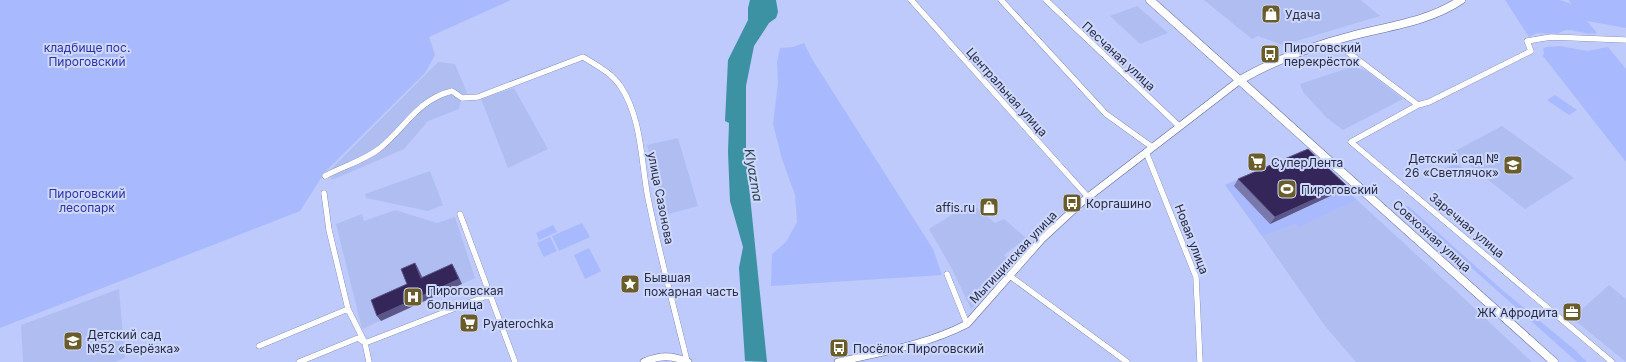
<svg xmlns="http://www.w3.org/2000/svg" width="1626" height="362" font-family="Inter,sans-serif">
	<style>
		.built { fill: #afbdf1 }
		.green { fill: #a9b9fe }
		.water { fill: #3c91a3 }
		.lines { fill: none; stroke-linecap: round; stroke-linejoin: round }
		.minor-casing { stroke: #616da3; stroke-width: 6 }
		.tertiary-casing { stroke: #616da3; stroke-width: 8 }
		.secondary-casing { stroke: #616da3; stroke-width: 9 }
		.minor { stroke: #fff; stroke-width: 5.5 }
		.tertiary { stroke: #fff; stroke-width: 7 }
		.secondary { stroke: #fff; stroke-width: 8 }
		.wall { fill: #7978aa }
		.shaded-wall { fill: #5d5789 }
		.building { fill: #342658; stroke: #5d5789 }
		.labels { text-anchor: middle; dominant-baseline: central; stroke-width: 4; stroke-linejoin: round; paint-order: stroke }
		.poi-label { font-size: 12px; fill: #262b43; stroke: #ced8fd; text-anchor: start }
		.park-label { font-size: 12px; fill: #2e33a0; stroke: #ced8fd }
		.street-label { font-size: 12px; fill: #262b43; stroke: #ced8fd }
		.water-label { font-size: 13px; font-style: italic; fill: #284349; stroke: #ced8fd }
	</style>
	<rect width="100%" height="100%" fill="#becafb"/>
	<path class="built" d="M1204 0H1361L1380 16 1283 45 1258 36 1252 39Z
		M1137 6 1168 33 1140 44 1110 16Z
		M438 62 455 64 467 93 462 95 459 109 428 121 404 149 332 180 329 171Z
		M1354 66 1368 72 1403 99 1343 130 1327 118 1303 92 1300 84Z
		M514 88 548 149 508 168 481 99Z
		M1502 126 1574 178 1525 209 1453 152Z
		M678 138 698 206 665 215 647 145Z
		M430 171 443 205 428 211 366 198 365 194Z
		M1357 200 1456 291 1532 362H1356L1325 326 1262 236 1297 224 1300 227Z
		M971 203 995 223 1004 219 1026 238 1004 255 1011 262 971 309 952 269 929 229Z
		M395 210 437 223 455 217 475 278 362 329 336 224 362 214 364 221Z
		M1609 285 1626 299V362L1572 318Z
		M119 289 125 358 115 362H23L21 325Z"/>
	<path class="green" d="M0 0H511L429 37 435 55 425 73 325 172 300 211 0 328Z
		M1505 0H1560L1571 4 1569 0H1626V28L1587 21 1597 33C1582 36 1567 24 1558 34L1537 33 1529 37Z
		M804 43 812 59 933 249 942 275 771 286 772 254 786 242 797 222 795 195 782 159 773 124 778 83 777 62 780 48 793 47Z
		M1560 46 1587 51 1608 47 1626 69V162L1543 56 1544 53 1543 49 1546 47Z
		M1555 95 1577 110 1569 115 1547 100Z
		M1303 150 1357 200 1300 227 1296 224 1262 236 1225 185Z
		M1456 163 1468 172 1455 179 1444 169Z
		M1408 206 1500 288 1575 350 1587 362H1577L1408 211 1406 207Z
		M582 223 590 237 559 251 552 236Z
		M553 225 557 232 539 240 536 233Z
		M550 237 557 251 544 257 537 243Z
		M589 248 601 271 585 279 574 255Z"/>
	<path class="water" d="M750 0H776L778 12 776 18 769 23 754 46 746 86V157L767 362 745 361 739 268 743 247 730 201 728 152 729 123 725 121 728 60 748 20V8Z"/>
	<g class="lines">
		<defs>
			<path id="minor" d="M911 0 1088 197
				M1001 0 1106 114 1152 147
				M1046 0 1179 126
				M1329 42 1341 47 1418 105
				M1146 152 1196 277 1200 362
				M325 176C343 166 364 161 380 148 406 127 417 100 452 91L462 98 478 97 583 57C596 65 612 73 621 87 642 119 641 162 648 198 659 253 674 307 687 361
				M324 193 329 230 348 309 365 343 369 362
				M460 214 515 362
				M947 274 967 324
				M1010 276 1127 362
				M259 346 348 309
				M299 362 358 338 365 343 489 295
				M1612 362 1351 142 1418 105 1429 102 1531 51 1527 41 1551 37 1626 40"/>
			<path id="tertiary" d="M644 362C660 355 672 355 688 362
				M838 362C882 352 926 345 967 324L1042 239 1083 201 1240 80"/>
			<path id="secondary" d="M1150 0 1554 362
				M1240 80C1275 60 1312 46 1351 36 1389 26 1428 22 1461 0"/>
		</defs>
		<use href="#minor" class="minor-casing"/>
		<use href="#tertiary" class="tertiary-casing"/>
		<use href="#secondary" class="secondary-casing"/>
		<use href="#minor" class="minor"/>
		<use href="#tertiary" class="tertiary"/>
		<use href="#secondary" class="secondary"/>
	</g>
	<path class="wall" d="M1238 179 1346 185 1341 191 1270 224 1234 186Z"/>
	<path class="shaded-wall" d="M1346 185 1341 191 1270 224 1275 217Z
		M415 263 418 268 425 283 421 278Z
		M452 264 455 269 462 284 381 321 377 316Z"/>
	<path class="building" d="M1308 149 1346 185 1275 217 1238 179Z
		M415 263 421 278 452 264 459 279 377 316 371 300 407 284 401 269Z"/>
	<defs>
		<symbol id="shop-square" viewBox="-11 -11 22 22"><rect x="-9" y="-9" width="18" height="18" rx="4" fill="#6b5d2a" stroke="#ced8fd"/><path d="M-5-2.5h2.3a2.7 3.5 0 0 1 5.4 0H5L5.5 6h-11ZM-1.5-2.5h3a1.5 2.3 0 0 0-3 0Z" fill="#fff"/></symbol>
		<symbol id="bus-square" viewBox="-11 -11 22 22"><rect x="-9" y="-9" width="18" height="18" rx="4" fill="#6b5d2a" stroke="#ced8fd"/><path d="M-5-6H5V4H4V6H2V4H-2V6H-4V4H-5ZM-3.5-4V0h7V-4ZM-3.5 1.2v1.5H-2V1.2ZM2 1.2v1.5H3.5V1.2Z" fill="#fff"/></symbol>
		<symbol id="supermarket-square" viewBox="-11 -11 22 22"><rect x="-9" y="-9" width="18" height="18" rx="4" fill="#6b5d2a" stroke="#ced8fd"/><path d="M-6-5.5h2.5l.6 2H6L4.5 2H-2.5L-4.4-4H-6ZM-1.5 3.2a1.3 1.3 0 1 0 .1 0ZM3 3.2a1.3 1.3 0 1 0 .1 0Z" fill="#fff"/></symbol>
		<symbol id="school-square" viewBox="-11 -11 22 22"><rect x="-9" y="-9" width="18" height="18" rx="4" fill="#6b5d2a" stroke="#ced8fd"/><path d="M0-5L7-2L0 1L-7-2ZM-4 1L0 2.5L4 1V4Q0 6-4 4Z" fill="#fff"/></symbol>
		<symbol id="stadium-square" viewBox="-11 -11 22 22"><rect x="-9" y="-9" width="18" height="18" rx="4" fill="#6b5d2a" stroke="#ced8fd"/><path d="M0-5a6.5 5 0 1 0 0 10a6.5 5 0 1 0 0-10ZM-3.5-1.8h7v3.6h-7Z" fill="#fff"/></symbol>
		<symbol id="sight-square" viewBox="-11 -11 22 22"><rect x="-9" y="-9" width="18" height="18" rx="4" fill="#6b5d2a" stroke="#ced8fd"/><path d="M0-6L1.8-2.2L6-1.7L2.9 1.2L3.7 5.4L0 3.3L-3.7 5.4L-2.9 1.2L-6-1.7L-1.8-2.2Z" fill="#fff"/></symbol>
		<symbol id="hospital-square" viewBox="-11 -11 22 22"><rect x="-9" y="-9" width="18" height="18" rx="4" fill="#6b5d2a" stroke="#ced8fd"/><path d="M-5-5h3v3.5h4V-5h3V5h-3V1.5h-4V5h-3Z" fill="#fff"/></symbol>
		<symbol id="office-square" viewBox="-11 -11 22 22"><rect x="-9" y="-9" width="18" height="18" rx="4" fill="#6b5d2a" stroke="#ced8fd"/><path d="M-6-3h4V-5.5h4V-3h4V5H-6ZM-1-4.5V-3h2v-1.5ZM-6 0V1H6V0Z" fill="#fff"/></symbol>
	</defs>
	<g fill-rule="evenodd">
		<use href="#shop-square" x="1260" y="3" width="22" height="22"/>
		<use href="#bus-square" x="1259" y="43" width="22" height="22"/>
		<use href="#supermarket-square" x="1246" y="151" width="22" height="22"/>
		<use href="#school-square" x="1502" y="154" width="22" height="22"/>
		<use href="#stadium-square" x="1276" y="178" width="22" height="22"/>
		<use href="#bus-square" x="1061" y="192" width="22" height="22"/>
		<use href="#shop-square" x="978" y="196" width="22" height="22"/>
		<use href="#sight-square" x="619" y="273" width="22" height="22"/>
		<use href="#hospital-square" x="402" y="286" width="22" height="22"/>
		<use href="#office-square" x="1561" y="301" width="22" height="22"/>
		<use href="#supermarket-square" x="458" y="312" width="22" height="22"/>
		<use href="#school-square" x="62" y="330" width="22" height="22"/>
		<use href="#bus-square" x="828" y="337" width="22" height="22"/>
	</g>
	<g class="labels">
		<g class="poi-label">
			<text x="1285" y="14">Удача</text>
			<text x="1284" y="47">Пироговский<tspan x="1284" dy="14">перекрёсток</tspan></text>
			<text x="1499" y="158" text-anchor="end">Детский сад №<tspan x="1499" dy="14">26 «Светлячок»</tspan></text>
			<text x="1271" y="162">СуперЛента</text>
			<text x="1301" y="189">Пироговский</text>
			<text x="1086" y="203">Коргашино</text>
			<text x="975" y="207" text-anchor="end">affis.ru</text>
			<text x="644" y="277">Бывшая<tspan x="644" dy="14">пожарная часть</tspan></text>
			<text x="427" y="290">Пироговская<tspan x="427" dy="14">больница</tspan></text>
			<text x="1558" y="312" text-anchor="end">ЖК Афродита</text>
			<text x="483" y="323">Pyaterochka</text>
			<text x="87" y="334">Детский сад<tspan x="87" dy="14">№52 «Берёзка»</tspan></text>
			<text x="853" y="348">Посёлок Пироговский</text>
		</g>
		<g class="park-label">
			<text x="87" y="47">кладбище пос.<tspan x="87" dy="14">Пироговский</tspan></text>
			<text x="87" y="193">Пироговский<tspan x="87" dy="14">лесопарк</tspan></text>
		</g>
		<g class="street-label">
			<text transform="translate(1119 56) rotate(43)">Песчаная улица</text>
			<text transform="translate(1007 92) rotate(48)">Центральная улица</text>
			<text transform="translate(661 198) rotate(79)">улица Сазонова</text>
			<text transform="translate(1467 225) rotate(40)">Заречная улица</text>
			<text transform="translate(1432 236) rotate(42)">Совхозная улица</text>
			<text transform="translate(1192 239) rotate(69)">Новая улица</text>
			<text transform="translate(1013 257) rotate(-47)">Мытищинская улица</text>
		</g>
		<g class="water-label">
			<text transform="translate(754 175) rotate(80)">Klyazma</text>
		</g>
	</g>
</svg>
